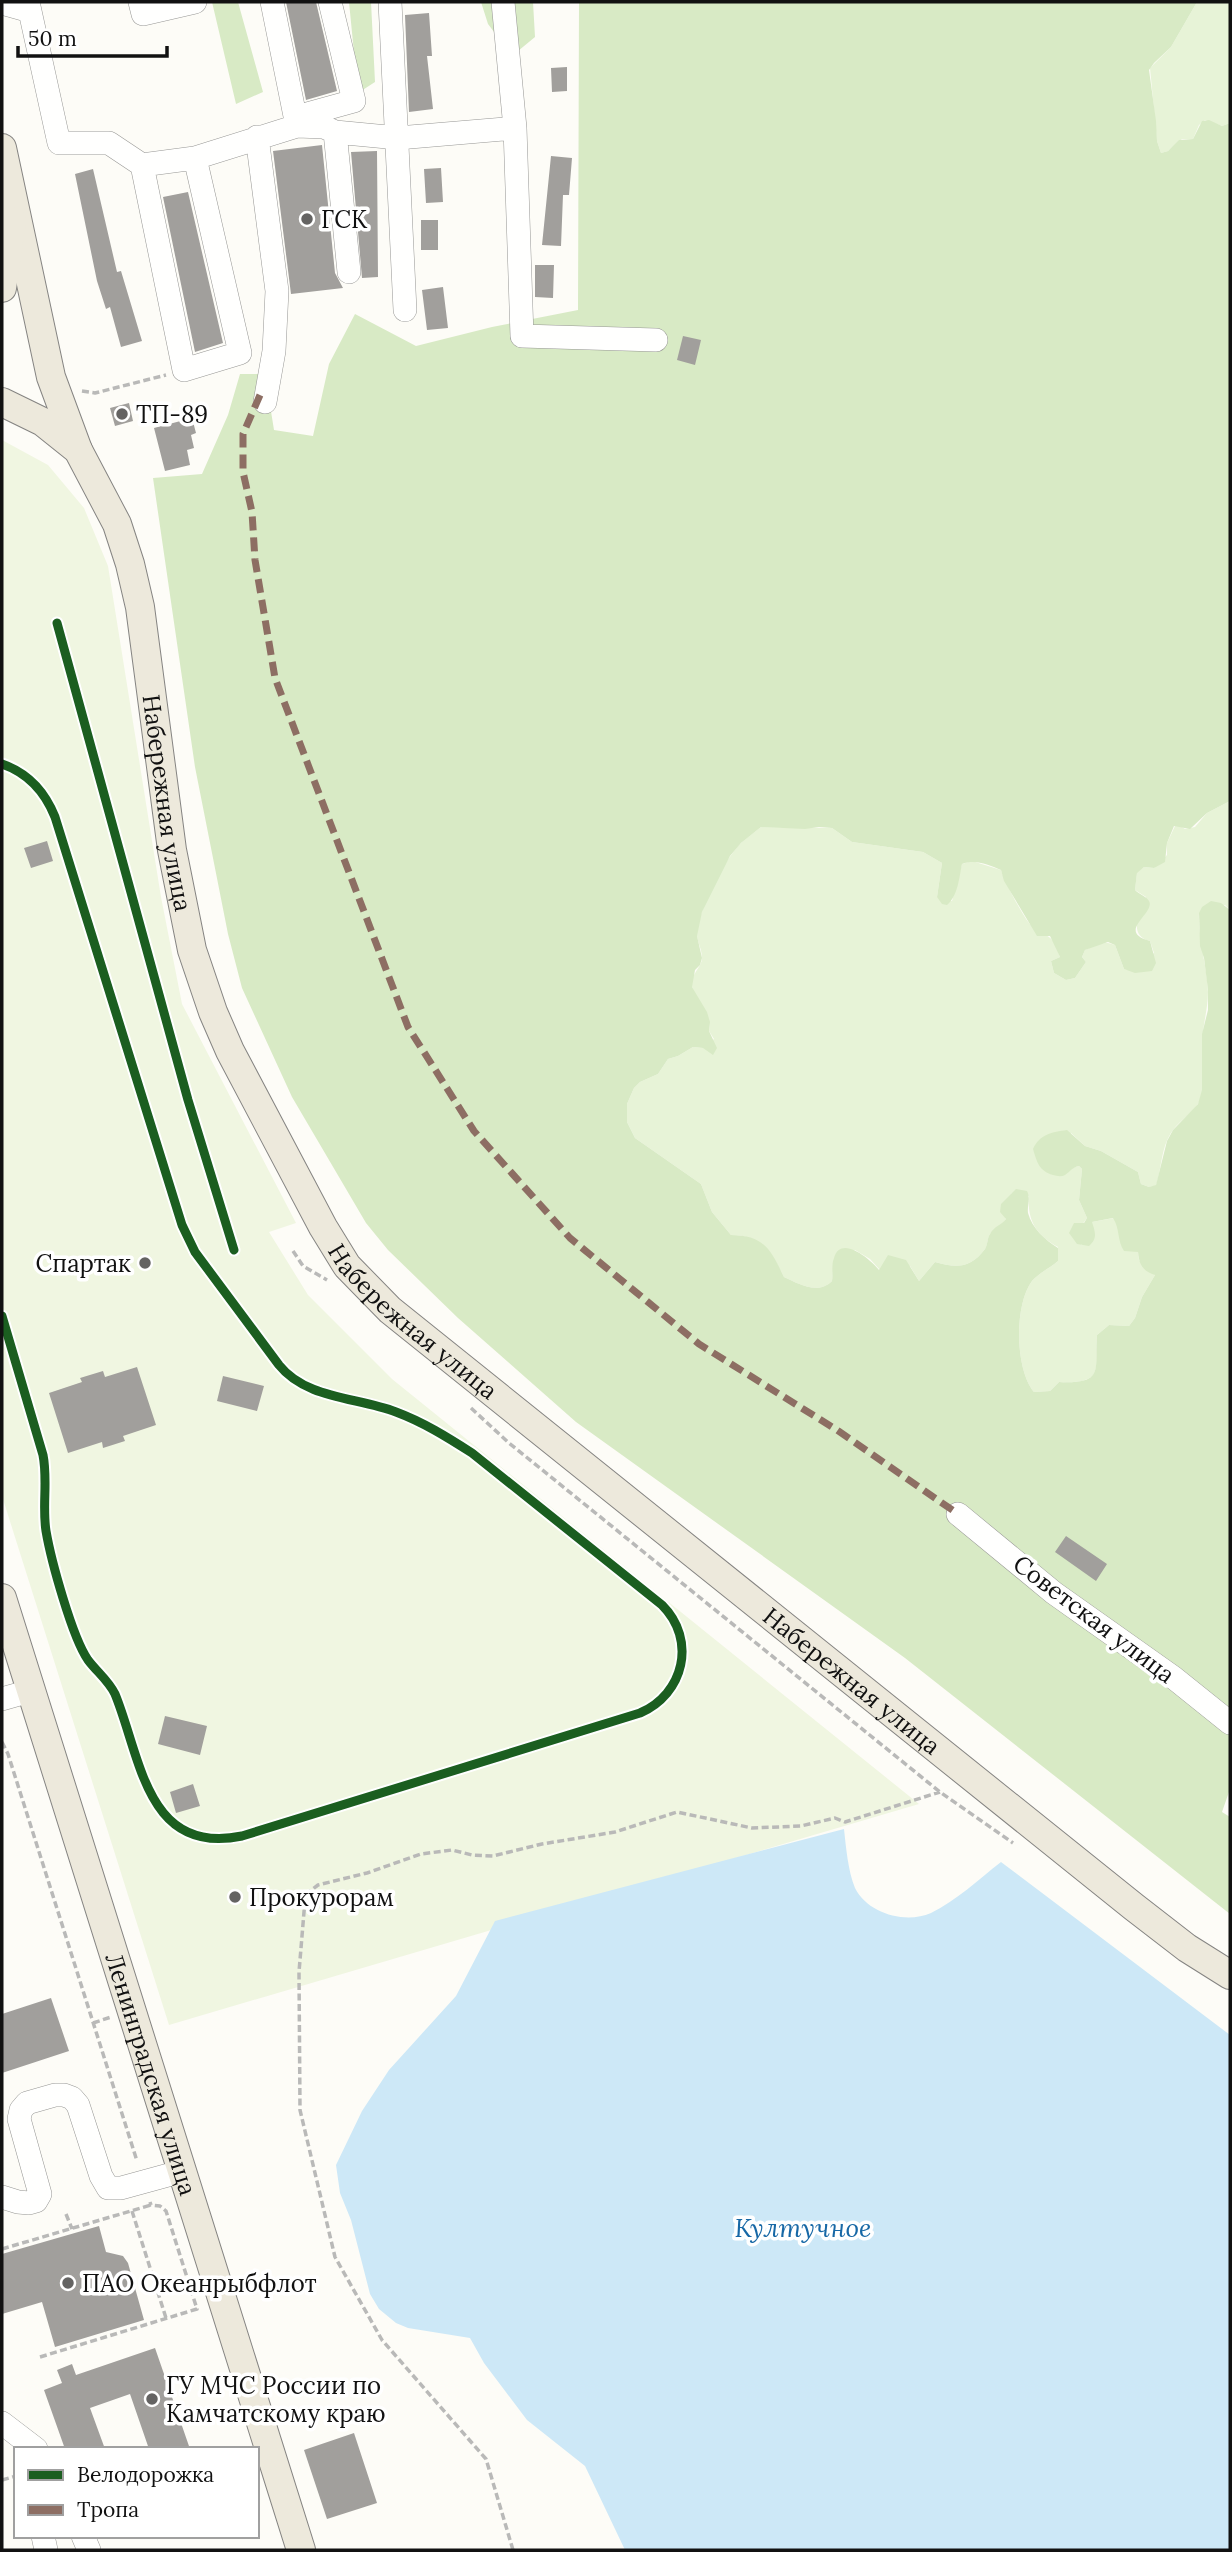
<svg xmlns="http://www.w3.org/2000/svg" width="1232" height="2552" font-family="Lora,serif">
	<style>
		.green { fill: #e7f3d7 }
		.forest { fill: #d8eac5 }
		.pitch { fill: #f0f6e1 }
		.water { fill: #cde8f7 }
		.building { fill: #a19f9c }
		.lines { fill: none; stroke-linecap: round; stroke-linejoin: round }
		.minor-casing { stroke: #979795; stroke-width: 24 }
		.major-casing { stroke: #858482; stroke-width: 30 }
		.path { stroke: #b9b9b8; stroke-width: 3.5; stroke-dasharray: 7 3.5; stroke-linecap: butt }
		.minor { stroke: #fffffe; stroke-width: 23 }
		.major { stroke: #ede9dc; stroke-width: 28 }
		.quiet { stroke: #8d6e63; stroke-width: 7; stroke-dasharray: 14 7; stroke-linecap: butt }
		.cycleway-casing { stroke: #fff; stroke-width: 13 }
		.cycleway { stroke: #1b5e20; stroke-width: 9 }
		.poi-dot { fill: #646362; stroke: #fff; stroke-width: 2.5 }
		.labels { text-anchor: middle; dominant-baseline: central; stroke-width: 7; stroke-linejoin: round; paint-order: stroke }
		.poi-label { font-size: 24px; fill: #111; stroke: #fff; text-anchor: start }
		.street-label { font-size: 24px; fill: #111; stroke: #fff }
		.water-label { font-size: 26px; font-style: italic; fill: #1768a6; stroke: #fff }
	</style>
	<rect width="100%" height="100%" fill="#fdfcf7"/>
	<path class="green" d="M1197 2H1230V123L1222 126 1205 120 1199 125 1193 139H1182L1168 151 1161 153 1157 141 1150 68 1171 47Z
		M1230 801V910L1225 905 1199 913C1198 940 1207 965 1208 992 1208 1010 1202 1027 1202 1045 1202 1062 1206 1081 1201 1098 1196 1111 1181 1119 1173 1130 1161 1146 1162 1167 1156 1186L1149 1187 1141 1184 1138 1172 1101 1151 1085 1146 1071 1133 1064 1175 1069 1169 1079 1166 1082 1169 1079 1200 1087 1218 1073 1238 1082 1245 1092 1222 1114 1218 1138 1252 1139 1260 1155 1275 1142 1297 1135 1318 1129 1326 1109 1325 1097 1335C1094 1368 1107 1384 1059 1382L1050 1391 1034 1392C1015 1369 1014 1305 1032 1281 1039 1273 1050 1268 1058 1261V1247C1036 1235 1027 1220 1029 1196L1012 1193 1004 1215 1006 1219C1002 1226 994 1228 990 1234 987 1238 988 1245 985 1249 970 1269 956 1268 935 1262L919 1281 910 1266 880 1270 870 1259 855 1250 833 1263 832 1281C818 1295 799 1284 784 1277 772 1252 760 1235 731 1235L712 1212 701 1184 635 1138 627 1122V1104L634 1088 640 1082 658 1074 668 1059 678 1056 693 1047 703 1048 714 1039 709 1031C712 1012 697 1004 692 987 689 975 702 968 702 958 702 950 698 943 697 936 697 912 723 862 740 844 746 838 754 833 761 827L832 828 852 842 923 852 942 863 937 897 952 901 962 864 972 861 1001 870C1003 878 1025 921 1031 925 1048 940 1052 931 1060 957L1051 961 1054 973 1066 980 1075 978 1086 962 1082 957 1085 950C1095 945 1104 940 1115 945L1124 969 1130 970 1154 953 1150 941C1127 935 1140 913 1146 897L1135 890 1137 872 1144 867 1154 868 1167 855V843L1175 826 1179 825 1185 829 1195 827 1207 813Z"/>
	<path class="forest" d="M212 2H238L263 92 236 104Z
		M349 2H371L375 82 358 93Z
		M481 2H533L535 37 512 56 488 24Z
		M579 2H1197L1171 47 1154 63 1149 70 1156 121 1157 141 1161 153 1168 151 1179 140 1193 139 1202 121 1209 120 1222 126 1230 123V801L1207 813 1190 829 1174 826 1167 843 1165 862 1154 868 1144 867 1137 873 1135 890C1139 894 1146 896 1149 901 1156 913 1115 932 1150 941L1156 963 1152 971 1135 973 1124 969 1115 945 1108 942 1085 950 1082 957 1086 962 1075 978 1066 980 1054 973 1051 961 1060 957 1050 936H1037L1004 881 1001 870C988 865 976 859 962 864 959 878 958 896 947 905L942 904 937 897 942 863 923 852 852 842 832 828 819 827 805 829 761 827 741 843 730 856 702 912 697 936 702 958 700 965 695 970 692 987 707 1012 710 1022 709 1031 717 1048 713 1055 703 1048 693 1047 678 1056 668 1059 658 1074 640 1082 634 1088 627 1104V1122L635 1138 701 1184 712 1212 731 1235C764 1235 771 1250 784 1277 799 1284 818 1295 832 1281 833 1274 831 1265 834 1258 841 1234 871 1260 879 1270L888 1255 906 1260 919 1281 935 1262C956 1268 970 1269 985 1249 988 1244 987 1238 990 1234 994 1226 1002 1225 1006 1219L1000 1212 1001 1204 1016 1189 1027 1191C1031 1199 1027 1205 1028 1213 1032 1228 1045 1240 1058 1248V1261C1050 1268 1039 1273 1032 1281 1014 1305 1015 1369 1034 1392L1050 1391 1059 1382C1106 1384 1094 1369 1097 1335L1109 1325 1129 1326 1135 1318 1142 1297 1155 1275C1143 1271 1139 1265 1138 1252L1124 1251C1117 1241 1120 1228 1113 1218L1092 1222C1095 1232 1098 1238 1089 1246L1077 1244 1069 1233 1074 1223H1084L1087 1218 1079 1200 1082 1169 1079 1166C1071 1168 1071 1171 1065 1175 1061 1177 1057 1176 1053 1175 1039 1171 1037 1162 1033 1149 1040 1134 1052 1132 1067 1130L1085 1146 1101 1151 1138 1172 1141 1184 1149 1187 1156 1185 1167 1141 1173 1130 1198 1104 1202 1090V1034L1208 1010V990L1204 958 1200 946 1199 913 1202 907 1211 901 1221 903 1230 910V1789L1222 1812 1230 1817V1914L905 1658 576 1422 458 1318 388 1250 366 1223 292 1097 242 988 228 934 195 767 153 478 202 474 228 415 240 374H265L274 430 313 436 329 364 355 314 416 346 492 327 578 310Z"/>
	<path class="pitch" d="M2 440 48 465 84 508 108 566 161 897 182 1004 296 1223 269 1232 308 1295 392 1379 919 1804 169 2025 2 1496Z"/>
	<path class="water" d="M844 1829C846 1847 848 1871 855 1888 868 1914 906 1924 931 1913 956 1901 979 1879 1001 1862L1230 2035V2550H625L585 2466 527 2420 484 2363 470 2338 408 2328 396 2323 379 2309 370 2294 351 2220 340 2193 336 2165 362 2111 389 2070 456 1996 495 1921Z"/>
	<path class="building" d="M286 2H316L337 91 306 100Z
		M429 13 432 56H427L433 109 409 112 405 15Z
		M567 67V91L552 92 551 68Z
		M322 145 335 273 343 288 291 294 273 151Z
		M377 151 378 277 362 278 351 152Z
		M551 156 572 158 569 195H563L561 246 542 245Z
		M441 168 443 202 426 203 424 169Z
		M93 169 117 272 121 271 142 341 121 347 110 307 106 309 97 281 75 174Z
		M188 192 223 343 195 352 163 197Z
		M421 220H438V250H421Z
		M535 265H554L553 298 535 297Z
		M443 287 448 328 427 330 422 290Z
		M683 336 701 340 695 365 677 360Z
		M129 403 133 421 115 426 110 408Z
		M192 418 196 433 191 435 194 448 187 450 190 465 165 471 154 428Z
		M47 841 53 861 31 868 24 848Z
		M137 1367 156 1425 123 1436 125 1441 103 1448 102 1442 68 1453 49 1393 82 1382 80 1378 103 1371 105 1377Z
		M223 1376 264 1386 257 1411 217 1401Z
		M1066 1536 1107 1564 1096 1581 1055 1552Z
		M165 1716 207 1726 200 1755 158 1744Z
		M193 1784 200 1806 176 1813 170 1792Z
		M51 1998 69 2051 2 2073V2014Z
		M99 2226 106 2252 123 2256 128 2263 144 2320 55 2347 42 2302 2 2314V2254Z
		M155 2348 190 2449H149L130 2394 90 2408 105 2449H65L44 2390 62 2383 57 2370 72 2364 76 2375Z
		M354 2433 377 2503 327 2519 304 2450Z"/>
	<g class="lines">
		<defs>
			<path id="minor" d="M28 2 59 143H109L142 165 195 158 297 126 324 127 335 132 398 138 515 128
				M140 2 143 14 195 2
				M272 2 297 126
				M390 2 405 310
				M503 2 515 128 522 336 656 340
				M2 3 30 11
				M296 117 354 101 330 2
				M335 132 349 272
				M257 137 277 291 274 351 265 402
				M142 165 184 370 240 353 195 158
				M958 1514 1054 1593 1174 1678 1230 1723
				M2 1699 30 1691
				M2 2197 18 2202 29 2203 36 2201 40 2194 19 2119 21 2110 27 2103 55 2095H64L72 2098 78 2105 101 2176 108 2188H121L183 2171
				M2 2423 36 2449
				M43 2536 46 2550
				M83 2536 89 2550"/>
			<g id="major">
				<path d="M2 148 51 377 78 450"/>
				<path d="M2 288 12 221"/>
				<path id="s1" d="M2 402 43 422 78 450 117 524 130 564 140 607 172 850 192 950 213 1012 230 1051 323 1227 347 1266 390 1310 1134 1907 1187 1948 1230 1975"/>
				<path id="s2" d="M2 1598 301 2550"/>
			</g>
		</defs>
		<use href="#minor" class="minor-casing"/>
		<use href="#major" class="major-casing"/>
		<path class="path" d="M82 391 95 393 166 375
			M293 1251 303 1266 327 1280
			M471 1408 509 1443 940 1792 1013 1843
			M2 1742 8 1754 137 2161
			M93 2023 111 2017
			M132 2211 166 2318
			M66 2214 72 2229
			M2 2249 151 2205
			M40 2357 197 2309 166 2211 160 2206 151 2205 150 2202
			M2 2480 16 2476
			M513 2550 486 2459 382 2340 335 2257 300 2110 299 1972 305 1900 310 1891 318 1885 367 1873 421 1854 452 1850 472 1855 493 1856 542 1844 615 1832 677 1812 752 1828 801 1826 835 1818 845 1822 940 1792"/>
		<use href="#minor" class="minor"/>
		<use href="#major" class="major"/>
		<path class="quiet" d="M260 395 243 434V472L252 512 255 560 275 678 408 1027 474 1131 570 1238 699 1344 837 1430 958 1514"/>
		<defs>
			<path id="cycleway" d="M57 623 188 1100 234 1250
				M2 764C28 773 45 792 55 817L182 1225 195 1252 279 1365C306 1399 357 1397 396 1412 423 1422 447 1437 472 1453L662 1605C697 1640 684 1694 640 1713L242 1836C146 1856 141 1757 115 1694 108 1680 97 1672 88 1660 72 1637 51 1560 46 1531 42 1506 48 1480 43 1455L2 1316"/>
		</defs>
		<use href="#cycleway" class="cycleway-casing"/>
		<use href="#cycleway" class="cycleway"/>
	</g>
	<g class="poi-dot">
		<circle cx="307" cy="219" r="7"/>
		<circle cx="122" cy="414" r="7"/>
		<circle cx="145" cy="1263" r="7"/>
		<circle cx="235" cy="1897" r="7"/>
		<circle cx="68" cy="2283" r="7"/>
		<circle cx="152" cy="2399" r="7"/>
	</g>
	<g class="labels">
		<g class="poi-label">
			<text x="321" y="219">ГСК</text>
			<text x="136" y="414">ТП-89</text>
			<text x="131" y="1263" text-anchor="end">Спартак</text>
			<text x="249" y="1897">Прокурорам</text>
			<text x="82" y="2283">ПАО Океанрыбфлот</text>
			<text x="166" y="2385">ГУ МЧС России по<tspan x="166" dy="28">Камчатскому краю</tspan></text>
		</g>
		<g class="street-label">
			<text stroke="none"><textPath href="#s1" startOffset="458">Набережная улица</textPath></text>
			<text stroke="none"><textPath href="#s1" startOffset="1046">Набережная улица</textPath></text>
			<text transform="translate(1094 1619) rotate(37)">Советская улица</text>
			<text stroke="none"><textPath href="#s1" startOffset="1614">Набережная улица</textPath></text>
			<text stroke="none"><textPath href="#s2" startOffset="499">Ленинградская улица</textPath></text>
		</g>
		<g class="water-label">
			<text x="803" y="2227">Култучное</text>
		</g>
	</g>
	<rect width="1232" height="2552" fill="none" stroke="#111111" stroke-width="7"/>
	<rect x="14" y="2447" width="245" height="91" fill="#ffffff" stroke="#a0a0a0" stroke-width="2"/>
	<rect x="28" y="2470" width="35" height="10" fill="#1b5e20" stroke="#a0a0a0" stroke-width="2"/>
	<text x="77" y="2482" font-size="21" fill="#111111">Велодорожка</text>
	<rect x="28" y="2505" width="35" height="10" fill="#8d6e63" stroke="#a0a0a0" stroke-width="2"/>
	<text x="77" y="2517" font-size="21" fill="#111111">Тропа</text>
	<path d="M18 46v10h149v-10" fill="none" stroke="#111111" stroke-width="3.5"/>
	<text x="28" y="46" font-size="21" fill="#111111" stroke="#ffffff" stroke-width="5" paint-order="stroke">50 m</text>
</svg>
